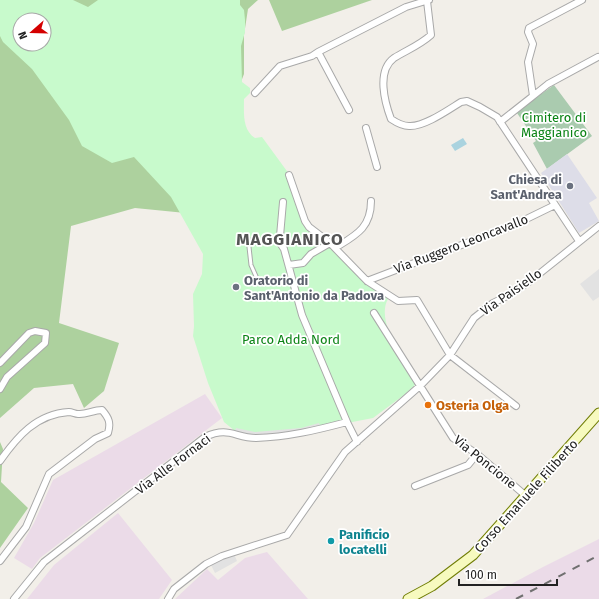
<svg xmlns="http://www.w3.org/2000/svg" width="599" height="599" font-family="'Fira Sans',sans-serif">
	<style>
		.industrial { fill: #ebdbe8 }
		.forest { fill: #add19e; fill-rule: evenodd }
		.cemetery { fill: #aacbaf }
		.park { fill: #c8facc; fill-rule: evenodd }
		.parking { fill: #e2e2e2 }
		.plaza { fill: #dddde8 }
		.water { fill: #aad3df }
		.lines { fill: none; stroke-linecap: round; stroke-linejoin: round }
		.lane-casing { stroke: #a9a9a9; stroke-width: 5 }
		.street-casing { stroke: #a9a9a9; stroke-width: 8 }
		.secondary-casing { stroke: #707d05; stroke-width: 11 }
		.lane { stroke: #fff; stroke-width: 3 }
		.street { stroke: #fff; stroke-width: 6 }
		.secondary { stroke: #f7fabf; stroke-width: 9 }
		.rail { stroke: #707070; stroke-width: 2; stroke-dasharray: 8 8; stroke-linecap: butt }
		.worship-dot { fill: #6b7280; stroke: #fff; stroke-width: 1.5 }
		.food-dot { fill: #e8710a; stroke: #fff; stroke-width: 1.5 }
		.culture-dot { fill: #0f9aa8; stroke: #fff; stroke-width: 1.5 }
		.labels { text-anchor: middle; dominant-baseline: central; stroke-width: 3.5; stroke-linejoin: round; paint-order: stroke }
		.park-label { font-size: 13px; fill: #0c8416; stroke: #fff }
		.worship-label { font-size: 13px; font-weight: bold; fill: #5b616d; stroke: #fff; text-anchor: end }
		.street-label { font-size: 13px; fill: #222; stroke: #fff }
		.food-label { font-size: 13px; font-weight: bold; fill: #c56008; stroke: #fff; text-anchor: start }
		.culture-label { font-size: 13px; font-weight: bold; fill: #0d838f; stroke: #fff; text-anchor: start }
		.district-label { font-size: 17px; font-weight: bold; letter-spacing: 1px; fill: #555; stroke: #fff }
	</style>
	<rect width="100%" height="100%" fill="#f2efe9"/>
	<path class="industrial" d="M205 394 222 418 40 558 32 569 14 558 34 523 53 480Z
		M118 513 172 580 159 599H27L54 565Z
		M599 539V599H483L543 567Z
		M267 552 308 599H175L207 569 218 580 245 558Z"/>
	<path class="forest" d="M0 0H258L248 9 244 35V74L232 105 226 217 135 208 71 226 59 323 119 343 104 391 84 408 73 384 34 388 0 418ZM20 20H44V44H20Z
		M269 0H372L282 31Z
		M0 442 3 449 1 482 28 508 0 548Z"/>
	<path class="cemetery" d="M554 85 592 136 547 169 533 143 536 141 517 113 524 106Z"/>
	<path class="park" d="M0 0H73L88 7 98 0H240V5L244 10 245 20V32L241 46 242 82 250 88V93L244 99C244 112 242 130 255 138L262 137 292 178 307 226 388 299C375 321 405 363 416 384L404 395 373 418 280 436H252L235 431 224 422 208 383 193 336 194 326 193 294 202 274 203 254 171 197 134 157 112 163 82 146 69 120 32 69 3 42 0 36ZM20 20H44V44H20Z"/>
	<path class="parking" d="M599 269V297L593 301 580 284Z
		M319 423 321 428 301 433 255 436 235 432 236 428 255 432 301 428Z
		M234 554 237 561 215 573 211 565Z"/>
	<path class="plaza" d="M567 154 597 198 589 203 599 221 579 233 541 173Z"/>
	<path class="water" d="M463 138 467 144 455 151 451 145Z"/>
	<g class="lines">
		<defs>
			<path id="lane" d="M248 238 251 265 259 283"/>
			<path id="street" d="M427 1 431 35C420 45 407 50 394 58 376 71 385 103 391 119 397 123 402 126 409 126 424 127 448 110 461 102L467 101 480 107 497 117 579 241
				M318 52 406 7 429 0
				M255 93 280 66 312 56 318 52 349 110
				M533 96 548 84 598 57
				M500 122 533 96 528 62 533 44 528 32 529 28 582 0
				M366 128 377 167
				M289 175 305 221 309 227 330 243 367 281 398 301 417 300 450 355 516 406
				M283 202 280 236V243L284 249 302 315 347 422
				M335 248C356 235 371 228 371 201
				M289 265 303 263 311 254 330 243
				M367 281 514 225 555 205
				M374 313 453 438 477 454 526 496
				M0 363 29 333 35 331 46 333 45 343 7 377 0 389
				M0 461C17 437 36 414 69 412 72 412 75 414 78 414 86 415 93 410 102 410 109 418 111 423 108 433L95 439 49 474 26 527 0 561
				M415 486 468 465 477 454
				M14 599 44 562 205 437C229 426 235 438 256 438 288 437 317 430 347 422L357 442
				M168 599 174 589 206 564 222 556 287 535 345 452 421 385 450 355 474 318 493 303 509 295 529 282 599 226"/>
			<path id="secondary" d="M408 599 432 586 473 555 599 413"/>
		</defs>
		<use href="#lane" class="lane-casing"/>
		<use href="#street" class="street-casing"/>
		<use href="#secondary" class="secondary-casing"/>
		<use href="#lane" class="lane"/>
		<use href="#street" class="street"/>
		<use href="#secondary" class="secondary"/>
		<path class="rail" d="M516 599 599 555"/>
	</g>
	<g class="worship-dot">
		<circle cx="570" cy="186" r="4"/>
		<circle cx="236" cy="287" r="4"/>
	</g>
	<circle class="food-dot" cx="428" cy="405" r="4"/>
	<circle class="culture-dot" cx="331" cy="541" r="4"/>
	<g class="labels">
		<g class="park-label">
			<text x="554" y="117">Cimitero di<tspan x="554" dy="15">Maggianico</tspan></text>
			<text x="291" y="339">Parco Adda Nord</text>
		</g>
		<g class="worship-label">
			<text x="562" y="179">Chiesa di<tspan x="562" dy="15">Sant'Andrea</tspan></text>
			<text x="244" y="280" text-anchor="start">Oratorio di<tspan x="244" dy="15">Sant'Antonio da Padova</tspan></text>
		</g>
		<g class="street-label">
			<text transform="translate(461 244) rotate(-21)">Via Ruggero Leoncavallo</text>
			<text transform="translate(511 292) rotate(-35)">Via Paisiello</text>
			<text transform="translate(485 462) rotate(39)">Via Poncione</text>
			<text transform="translate(173 464) rotate(-37)">Via Alle Fornaci</text>
			<text transform="translate(526 496) rotate(-48)">Corso Emanuele Filiberto</text>
		</g>
		<g class="food-label">
			<text x="436" y="405">Osteria Olga</text>
		</g>
		<g class="culture-label">
			<text x="339" y="534">Panificio<tspan x="339" dy="15">locatelli</tspan></text>
		</g>
		<g class="district-label">
			<text x="290" y="239">MAGGIANICO</text>
		</g>
	</g>
	<g transform="translate(32 32) rotate(250)"><circle r="19" fill="#ffffff" stroke="#a7a7a7"/>
	<path d="M0-3L7 15L0 10L-7 15Z" fill="#d40000"/>
	<text y="-6" font-size="11" font-weight="bold" text-anchor="middle" fill="#222222">N</text>
	</g>
	<path d="M459 579v6h98v-6" fill="none" stroke="#222222" stroke-width="2"/>
	<text x="465" y="579" font-size="12" fill="#222222" stroke="#ffffff" stroke-width="3" paint-order="stroke">100 m</text>
</svg>
